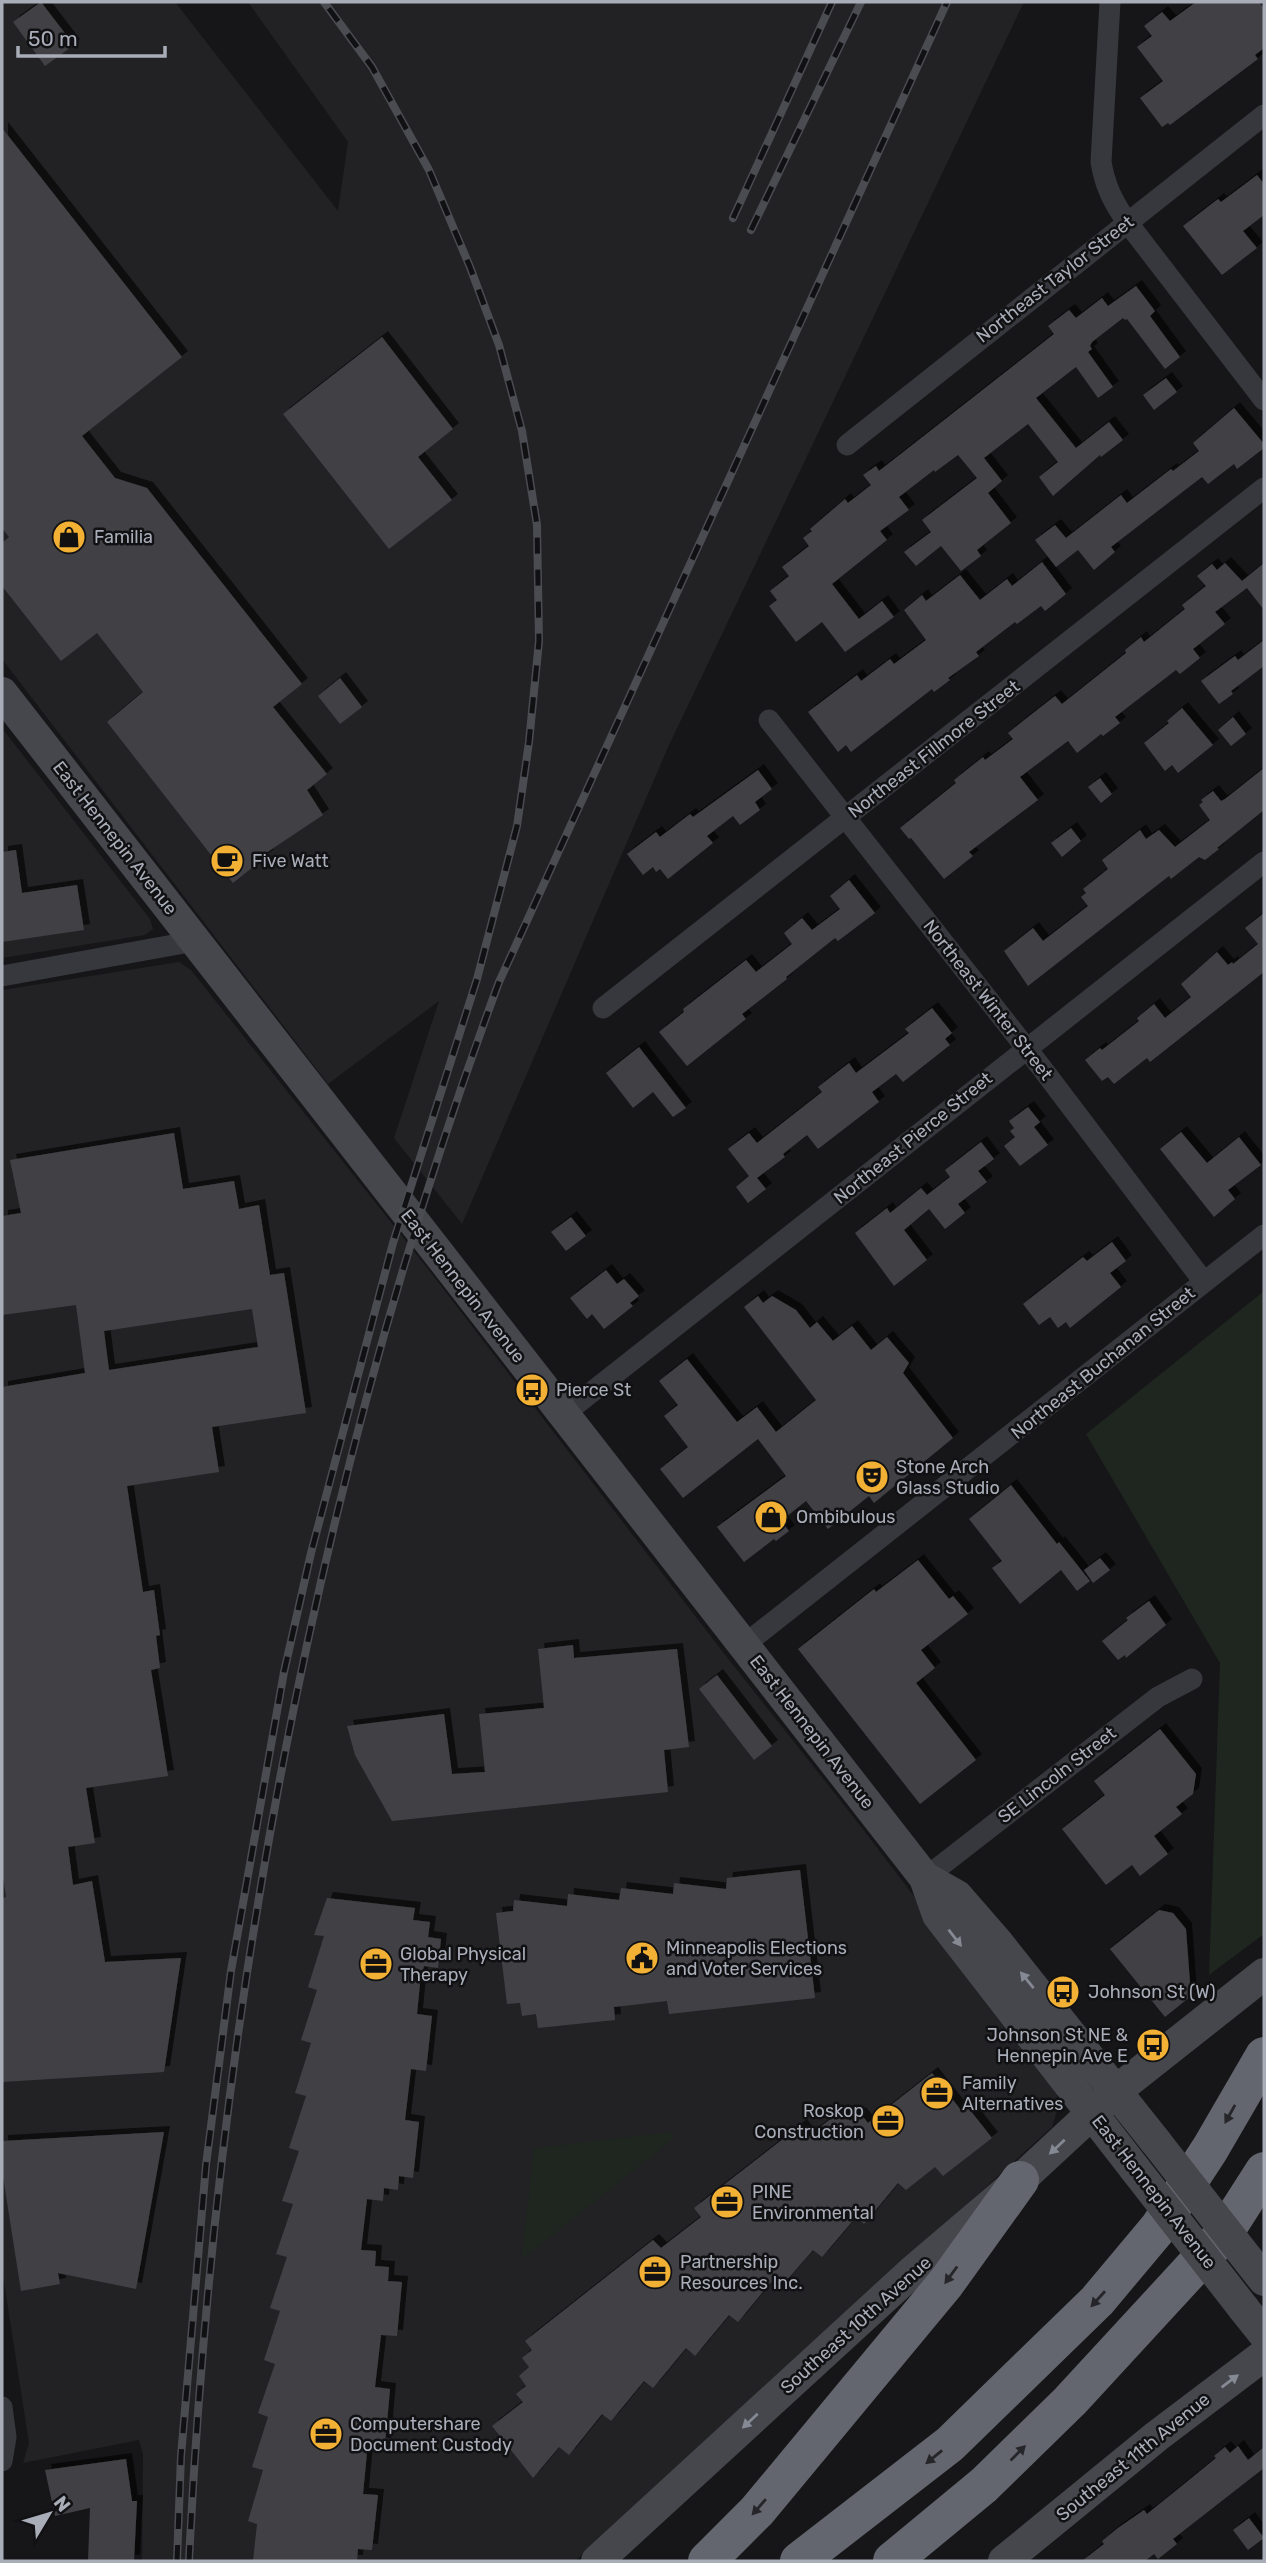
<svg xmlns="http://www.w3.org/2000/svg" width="1266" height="2563" font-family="Rubik,sans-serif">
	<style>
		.built { fill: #222225 }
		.green { fill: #1e261f }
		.building { fill: #404145; fill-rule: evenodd; filter: url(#shadow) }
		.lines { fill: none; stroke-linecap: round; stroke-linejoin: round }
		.street { stroke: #37383d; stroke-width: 21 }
		.secondary { stroke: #45474d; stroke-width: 32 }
		.highway { stroke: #63666e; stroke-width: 38 }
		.rail-casing { stroke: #4a4c52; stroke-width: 8 }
		.rail { stroke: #111113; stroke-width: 5; stroke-dasharray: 16; stroke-linecap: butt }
		.secondary-bridge { stroke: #45474d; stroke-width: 32 }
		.oneway { fill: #858993 }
		.oneway2 { fill: #26262a }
		.labels { text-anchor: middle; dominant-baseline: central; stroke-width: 5; stroke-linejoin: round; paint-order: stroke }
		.street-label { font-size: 18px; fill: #a8adb8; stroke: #111113 }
		.poi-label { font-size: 18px; fill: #a8adb8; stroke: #111113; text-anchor: start }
	</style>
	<defs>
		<filter id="shadow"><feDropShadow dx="6" dy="-6" stdDeviation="0" flood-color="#0009"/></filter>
	</defs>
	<rect width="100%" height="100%" fill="#161618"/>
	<path class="built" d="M2 2H175L338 211 348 142 248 2H1024L669 745 462 1224 394 1138 439 1001 328 1084 2 659Z
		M2 728 150 919 153 929 145 935 2 958Z
		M179 962 191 970 428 1269 726 1656 855 1819 1054 2079 1059 2105 1052 2127 575 2561H142L143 2454 139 2440 23 2463 29 2443 2 2269V990Z"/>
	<path class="green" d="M1264 1291V1934L1209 1975 1220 1663 1086 1434Z
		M672 2132V2140L524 2258 522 2255 534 2148Z"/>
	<path class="building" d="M41 2 74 45 45 66 13 22Z
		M1196 2H1259L1264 8V48L1255 55 1258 59 1170 125 1168 123 1162 127 1140 98 1163 81 1137 47 1152 36 1144 26 1162 12 1170 21Z
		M2 128 182 357 82 436 115 478 147 488 302 684 273 707 327 774 307 790 323 815 266 853 268 855 233 883 107 722 143 692 97 633 61 661 2 586V543L9 537 2 528Z
		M1257 175 1264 184V215L1243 231 1257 248 1222 275 1183 226 1218 199 1221 202Z
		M1136 286 1155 311 1150 316 1180 357 1165 369 1127 319 1125 320 1123 318 1092 342 1090 346 1092 349 1088 352 1113 387 1098 398 1076 367 1036 398 1076 448 1109 422 1123 440 1101 457 1100 455 1053 496 1039 477 1058 462 1028 424 984 458 1002 481 988 493 1011 523 977 550 981 556 961 571 941 546 916 566 904 552 931 532 922 520 977 478 958 455 935 472 934 470 899 497 909 510 880 531 887 540 832 584 859 619 882 601 894 617 845 652 822 622 796 642 769 606 777 600 770 591 789 576 782 567 809 546 803 538 812 531 810 529 845 499 848 503 871 485 863 475 876 466 879 471 1054 334 1048 326 1069 310 1076 318 1102 298 1108 306Z
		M382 337 453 429 418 457 452 500 389 549 283 414Z
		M1166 378 1177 392 1154 410 1143 395Z
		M1234 408 1264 444V448L1237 469 1234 464 1208 484 1202 477 1111 547 1115 552 1094 570 1078 550 1056 567 1035 540 1055 525 1066 538 1121 495 1127 503 1171 469 1173 471 1199 451 1193 443Z
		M1042 562 1066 594 1045 611 1041 606 1017 624 1015 622 976 652 979 656 948 678 950 680 934 692 932 689 851 752 846 745 838 752 808 712 857 675 861 681 890 659 894 664 926 640 904 610 922 595 926 601 960 575 980 600 1007 579 1012 586Z
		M1225 563 1242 581 1264 563V610L1247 588 1215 612 1225 624 1193 649 1200 658 1180 674 1176 670 1115 717 1120 723 1103 736 1101 734 1077 753 1068 741 1020 777 1038 800 969 852 973 856 944 879 911 838 909 839 900 828 956 783 954 780 983 757 985 760 1013 739 1008 733 1023 721 1055 696 1062 704 1126 653 1125 650 1141 637 1144 642 1185 609 1182 605 1206 586 1197 576 1212 564 1217 570Z
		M1264 640V666L1231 691 1233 694 1219 704 1201 681 1235 656 1238 660Z
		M340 678 362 707 340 724 318 696Z
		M1182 708 1213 745 1178 773 1172 765 1165 771 1144 743 1169 723 1167 721Z
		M1233 717 1246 734 1231 746 1218 730Z
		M1264 768V810L1217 848 1219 849 1205 860 1199 857 1171 879 1169 876 1028 986 1004 951 1033 928 1043 941 1088 906 1081 897 1086 893 1083 889 1108 869 1102 860 1140 830 1146 839 1159 830 1175 847 1210 820 1199 805 1203 802 1201 800 1213 791 1221 801 1225 799Z
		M758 770 772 789 755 802 760 810 740 825 733 816 707 836 713 843 668 879 660 869 656 872 653 867 643 875 627 854 656 832 660 837 690 814 693 817Z
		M1100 778 1112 794 1101 803 1088 787Z
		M1071 828 1081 841 1062 857 1051 843Z
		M16 850 22 893 77 885 84 930 2 942V852Z
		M849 880 875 913 838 941 835 938 786 977 787 979 742 1014 746 1019 687 1066 659 1032 684 1012 683 1009 746 960 756 972 792 944 784 933 802 918 812 930 840 909 830 896Z
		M1264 913V972L1150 1062 1147 1058 1114 1084 1108 1077 1102 1081 1085 1060 1100 1048 1102 1050 1139 1021 1137 1018 1154 1004 1165 1018 1191 997 1181 984 1217 952 1228 965 1232 962 1233 964 1258 944 1245 928Z
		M932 1008 952 1033 945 1039 950 1045 903 1082 896 1074 872 1092 879 1102 818 1149 807 1135 783 1154 785 1157 757 1178 766 1189 748 1203 736 1187 749 1176 728 1149 749 1133 757 1143 822 1092 818 1087 849 1063 856 1073 909 1033 905 1029Z
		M639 1047 686 1108 673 1117 653 1092 633 1108 606 1073Z
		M1028 1107 1040 1122 1034 1127 1048 1145 1020 1166 1004 1146 1015 1137 1010 1131 1014 1128 1009 1121Z
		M1181 1132 1207 1163 1239 1137 1261 1165 1228 1190 1235 1199 1214 1217 1160 1149Z
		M174 1133 183 1189 234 1181 239 1209 259 1205 270 1275 284 1273 306 1413 212 1427 219 1472 127 1486 143 1592 154 1590 157 1613 160 1635 156 1636 160 1668 151 1670 168 1776 86 1788 95 1843 68 1847 73 1885 92 1881 105 1962 181 1958 164 2072 2 2082V1898L6 1897 2 1870V1387L85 1373 76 1305 2 1315V1216L21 1213 10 1160ZM252 1309 258 1347 109 1370 104 1331Z
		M981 1142 994 1159 978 1171 987 1182 958 1204 965 1213 945 1229 929 1209 904 1230 927 1260 894 1286 855 1233 887 1208 890 1213 921 1188 927 1195 950 1177 945 1170Z
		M571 1217 586 1236 566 1251 551 1232Z
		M1112 1242 1126 1261 1110 1273 1121 1287 1070 1328 1066 1322 1058 1328 1050 1317 1039 1325 1023 1304 1083 1257 1087 1261Z
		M606 1270 617 1284 624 1279 639 1296 630 1303 633 1306 604 1329 592 1314 587 1319 570 1298Z
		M758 1296 763 1303 772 1296 796 1310 810 1328 817 1322 833 1341 852 1326 871 1350 887 1337 909 1363 903 1373 953 1438 874 1503 869 1496 828 1529 806 1501 781 1521 789 1531 776 1541 774 1539 744 1562 717 1527 786 1476 758 1439 683 1498 660 1469 688 1447 664 1416 678 1405 659 1381 687 1359 737 1422 757 1407 776 1432 816 1400 744 1307Z
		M1011 1485 1057 1544 1059 1542 1090 1581 1077 1591 1061 1570 1020 1604 992 1568 1002 1561 969 1519Z
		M1100 1558 1110 1570 1093 1583 1084 1570Z
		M918 1560 949 1599 953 1596 968 1614 921 1650 935 1668 916 1683 976 1760 920 1804 798 1649 874 1589 876 1592Z
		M1149 1601 1166 1625 1126 1658 1125 1655 1118 1660 1102 1641 1128 1620 1126 1618Z
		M573 1645 574 1658 677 1649 689 1747 664 1750 668 1792 392 1821 355 1755 347 1726 444 1714 452 1774 485 1772 479 1714 544 1708 538 1649Z
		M717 1675 772 1746 754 1760 699 1689Z
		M1160 1729 1196 1774 1193 1794 1176 1807 1182 1814 1154 1836 1168 1854 1140 1876 1132 1865 1106 1885 1062 1829 1105 1795 1094 1781Z
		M800 1870 815 1998 669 2014 667 2001 614 2007 615 2020 538 2028 536 2014 522 2016 520 2003 507 2004 496 1913 513 1911 514 1900 567 1906 568 1894 619 1900 621 1888 673 1894 674 1883 726 1889 727 1878Z
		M327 1898 415 1908 413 1920 430 1922 428 1937 441 1939 438 1968 424 1966 420 1983 417 2014 432 2016 426 2071 411 2069 405 2120 419 2122 413 2178 399 2176 398 2190 384 2188 383 2201 367 2199 361 2250 376 2251 375 2266 389 2267 388 2281 402 2282 397 2336 381 2335 375 2387 390 2389 385 2444 368 2442 363 2494 378 2495 372 2550 358 2549 357 2561H253L257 2524 248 2521 263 2470 252 2467 268 2417 258 2413 275 2364 264 2360 280 2311 270 2308 287 2257 276 2254 293 2204 282 2201 299 2151 289 2148 306 2096 295 2093 311 2043 301 2040 317 1990 308 1987 324 1936 314 1935Z
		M1159 1910 1173 1913 1186 1929 1191 1996 1165 2017 1110 1949Z
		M932 2073 960 2109 966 2105 992 2138 943 2176 935 2167 906 2190 898 2183 864 2224 856 2217 822 2257 813 2250 779 2289 771 2282 738 2322 729 2315 695 2356 686 2348 653 2388 644 2381 611 2421 602 2414 569 2455 559 2447 533 2478 492 2426 523 2402 516 2394 526 2386 519 2376 529 2367 522 2358 532 2350 525 2341 653 2240 661 2248 701 2217 694 2208 801 2125 809 2136 842 2110 850 2121 860 2113 868 2123Z
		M164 2132 136 2289 58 2273 60 2284 21 2291 2 2170V2141Z
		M1238 2446 1248 2460 1264 2447V2468L1173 2539 1177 2544 1158 2559 1154 2554 1145 2561H1082L1104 2544 1102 2541 1118 2528 1144 2510 1147 2514 1183 2485 1216 2458 1214 2456 1225 2447 1230 2453Z
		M126 2459 132 2501H137L134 2561H88L90 2508 55 2516 45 2470Z
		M1249 2518 1264 2538 1248 2550 1233 2530Z"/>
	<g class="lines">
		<path class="street" d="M1110 2 1101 162C1105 186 1113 202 1127 222L1264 400
			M847 445 1264 115
			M769 720 1041 1067 1204 1282
			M2 976 195 941
			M603 1008 1264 488
			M564 1414 1264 862
			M744 1645 1264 1235
			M925 1878 1158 1697 1192 1679
			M2 2407 6 2437 2 2461"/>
		<path class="secondary" d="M2 693 925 1878 938 1915 1135 2169
			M925 1878 957 1896 997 1942 1156 2142
			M1244 2309 1264 2334
			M597 2561 912 2272 1020 2180 1116 2091 1264 1974
			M1004 2561 1157 2436 1264 2355"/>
		<path class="highway" d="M707 2561 757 2511 946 2283 1020 2180
			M799 2561 950 2444 1097 2301 1159 2227 1210 2149 1264 2056
			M892 2561 984 2485 1070 2401 1223 2235 1264 2171"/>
		<defs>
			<path id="rail" d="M733 218 832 2
				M751 230 861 2
				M177 2561 181 2456 206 2165 231 1971 284 1672 311 1553 393 1243 477 979 517 826 529 742 539 641 537 525 522 431 499 345 470 267 429 170 372 67 324 2
				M189 2561C215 2024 312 1487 499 982L947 2"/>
		</defs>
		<use href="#rail" class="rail-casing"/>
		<use href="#rail" class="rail"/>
		<path class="secondary-bridge" d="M1156 2142 1264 2280
			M1135 2169 1244 2309"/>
	</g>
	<defs><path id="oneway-solid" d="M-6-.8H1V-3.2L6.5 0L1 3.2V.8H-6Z" transform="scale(1.75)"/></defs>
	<g class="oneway">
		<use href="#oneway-solid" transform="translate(955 1938) rotate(52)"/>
		<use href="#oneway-solid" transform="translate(1027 1980) rotate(-129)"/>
		<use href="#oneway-solid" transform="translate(1057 2147) rotate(137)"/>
		<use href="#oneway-solid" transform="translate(1230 2381) rotate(-37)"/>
		<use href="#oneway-solid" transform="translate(750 2421) rotate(137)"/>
	</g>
	<g class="oneway2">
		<use href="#oneway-solid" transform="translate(1230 2114) rotate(119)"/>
		<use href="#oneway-solid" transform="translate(951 2275) rotate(126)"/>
		<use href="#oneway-solid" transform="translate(1098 2299) rotate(132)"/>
		<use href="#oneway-solid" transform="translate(1018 2453) rotate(-45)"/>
		<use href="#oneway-solid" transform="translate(934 2457) rotate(141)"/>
		<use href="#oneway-solid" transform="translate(759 2507) rotate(131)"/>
	</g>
	<defs>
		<symbol id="shop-disc" viewBox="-11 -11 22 22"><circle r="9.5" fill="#f2b134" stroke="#111113"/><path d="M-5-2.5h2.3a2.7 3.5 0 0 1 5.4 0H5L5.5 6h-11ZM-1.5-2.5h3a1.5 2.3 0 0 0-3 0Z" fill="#111"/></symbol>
		<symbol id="cafe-disc" viewBox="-11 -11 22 22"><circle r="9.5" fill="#f2b134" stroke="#111113"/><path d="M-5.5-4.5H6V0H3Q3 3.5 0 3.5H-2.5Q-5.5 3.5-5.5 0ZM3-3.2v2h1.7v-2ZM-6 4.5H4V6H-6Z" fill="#111"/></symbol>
		<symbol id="bus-disc" viewBox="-11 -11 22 22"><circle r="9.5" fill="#f2b134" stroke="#111113"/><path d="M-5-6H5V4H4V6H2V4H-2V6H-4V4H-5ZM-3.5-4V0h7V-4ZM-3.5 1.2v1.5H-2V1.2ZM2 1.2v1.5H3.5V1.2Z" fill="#111"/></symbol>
		<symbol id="theatre-disc" viewBox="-11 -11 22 22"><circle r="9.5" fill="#f2b134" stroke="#111113"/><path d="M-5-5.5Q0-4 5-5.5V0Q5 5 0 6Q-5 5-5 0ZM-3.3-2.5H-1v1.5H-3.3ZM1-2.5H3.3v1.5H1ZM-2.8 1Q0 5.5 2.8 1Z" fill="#111"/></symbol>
		<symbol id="civic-disc" viewBox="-11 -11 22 22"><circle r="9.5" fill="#f2b134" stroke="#111113"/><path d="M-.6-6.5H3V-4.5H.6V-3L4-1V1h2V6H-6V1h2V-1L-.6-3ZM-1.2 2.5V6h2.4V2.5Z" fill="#111"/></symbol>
		<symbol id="office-disc" viewBox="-11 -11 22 22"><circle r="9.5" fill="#f2b134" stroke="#111113"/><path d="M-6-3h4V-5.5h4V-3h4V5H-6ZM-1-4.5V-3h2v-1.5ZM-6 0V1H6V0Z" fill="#111"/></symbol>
	</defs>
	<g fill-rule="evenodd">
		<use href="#shop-disc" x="50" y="518" width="38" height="38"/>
		<use href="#cafe-disc" x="208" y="842" width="38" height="38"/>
		<use href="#bus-disc" x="513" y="1371" width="38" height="38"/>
		<use href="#theatre-disc" x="853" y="1458" width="38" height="38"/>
		<use href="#shop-disc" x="752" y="1498" width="38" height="38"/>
		<use href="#civic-disc" x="623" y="1939" width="38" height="38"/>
		<use href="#office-disc" x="357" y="1945" width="38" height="38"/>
		<use href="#bus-disc" x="1044" y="1973" width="38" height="38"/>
		<use href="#bus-disc" x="1134" y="2026" width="38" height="38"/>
		<use href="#office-disc" x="918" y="2074" width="38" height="38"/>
		<use href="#office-disc" x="869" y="2102" width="38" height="38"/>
		<use href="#office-disc" x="708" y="2183" width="38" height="38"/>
		<use href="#office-disc" x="636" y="2253" width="38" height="38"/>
		<use href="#office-disc" x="307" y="2415" width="38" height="38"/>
	</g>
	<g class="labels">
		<g class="street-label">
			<text transform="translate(1055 279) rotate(-38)">Northeast Taylor Street</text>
			<text transform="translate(934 749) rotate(-38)">Northeast Fillmore Street</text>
			<text transform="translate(115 838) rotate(52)">East Hennepin Avenue</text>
			<text transform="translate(988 1000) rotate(52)">Northeast Winter Street</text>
			<text transform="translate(913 1138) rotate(-39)">Northeast Pierce Street</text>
			<text transform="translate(463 1286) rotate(52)">East Hennepin Avenue</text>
			<text transform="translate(1103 1363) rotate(-39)">Northeast Buchanan Street</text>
			<text transform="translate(812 1732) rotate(52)">East Hennepin Avenue</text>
			<text transform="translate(1057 1775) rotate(-38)">SE Lincoln Street</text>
			<text transform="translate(1154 2192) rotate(52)">East Hennepin Avenue</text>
			<text transform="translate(856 2325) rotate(-42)">Southeast 10th Avenue</text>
			<text transform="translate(1133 2457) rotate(-39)">Southeast 11th Avenue</text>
		</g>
		<g class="poi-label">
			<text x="94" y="537">Familia</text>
			<text x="252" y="861">Five Watt</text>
			<text x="556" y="1390">Pierce St</text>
			<text x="896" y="1467">Stone Arch<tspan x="896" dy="21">Glass Studio</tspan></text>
			<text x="796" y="1517">Ombibulous</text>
			<text x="666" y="1948">Minneapolis Elections<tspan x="666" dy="21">and Voter Services</tspan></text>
			<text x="400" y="1954">Global Physical<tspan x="400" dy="21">Therapy</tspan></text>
			<text x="1088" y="1992">Johnson St (W)</text>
			<text x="1128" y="2035" text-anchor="end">Johnson St NE &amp;<tspan x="1128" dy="21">Hennepin Ave E</tspan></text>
			<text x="962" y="2083">Family<tspan x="962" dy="21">Alternatives</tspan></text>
			<text x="864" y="2111" text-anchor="end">Roskop<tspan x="864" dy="21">Construction</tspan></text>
			<text x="752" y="2192">PINE<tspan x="752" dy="21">Environmental</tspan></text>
			<text x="680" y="2262">Partnership<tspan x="680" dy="21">Resources Inc.</tspan></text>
			<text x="350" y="2424">Computershare<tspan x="350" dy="21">Document Custody</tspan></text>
		</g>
	</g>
	<rect width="1266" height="2563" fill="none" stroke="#a8adb8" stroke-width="7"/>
	<g transform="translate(49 2514) rotate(52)" stroke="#111113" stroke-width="5" paint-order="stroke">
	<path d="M0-5L12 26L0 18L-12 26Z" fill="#a8adb8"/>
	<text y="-10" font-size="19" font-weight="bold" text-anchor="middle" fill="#a8adb8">N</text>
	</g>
	<path d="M18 46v10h147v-10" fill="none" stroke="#a8adb8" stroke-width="3.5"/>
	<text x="28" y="46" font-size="21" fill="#a8adb8" stroke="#111113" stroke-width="5" paint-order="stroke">50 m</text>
</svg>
